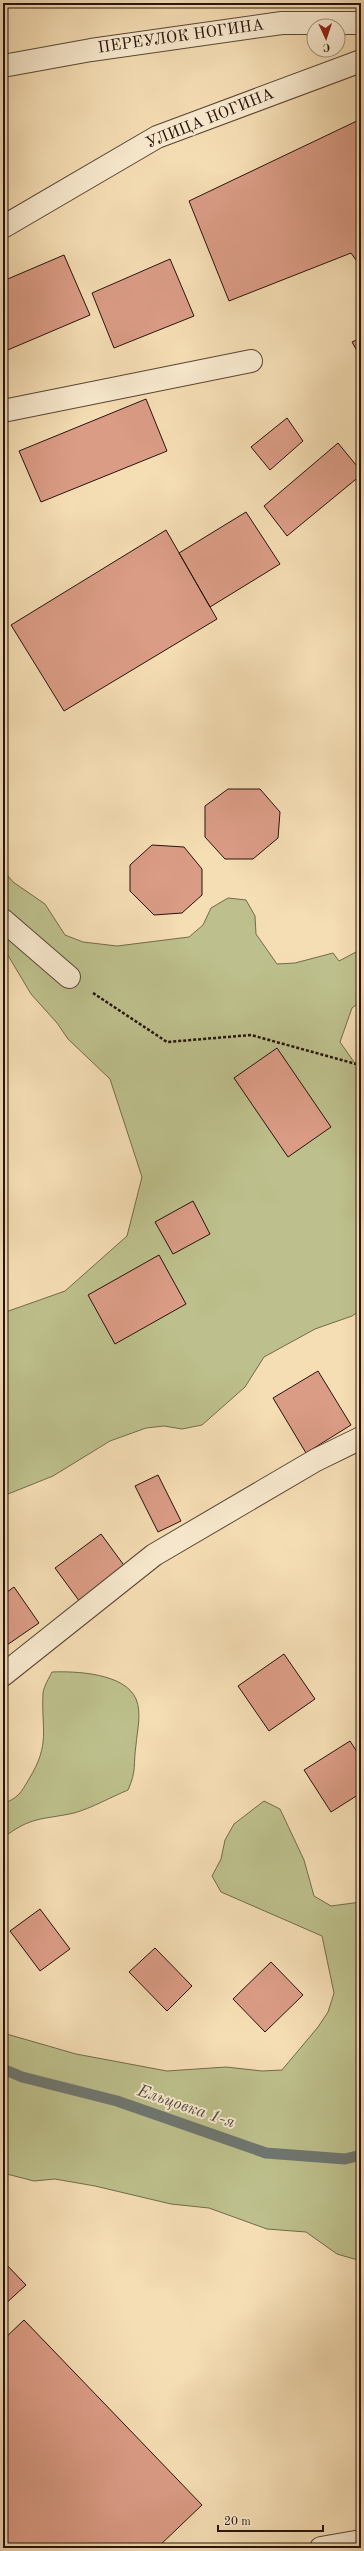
<svg xmlns="http://www.w3.org/2000/svg" width="364" height="2551" font-family="'Old Standard TT',serif">
	<style>
		.green { fill: #bdc08c; stroke: #726a4c }
		.lines { fill: none; stroke-linecap: round; stroke-linejoin: round }
		.stream { stroke: #6e7771; stroke-width: 11 }
		.building { fill: #db9c86; stroke: #27130b }
		.minor-casing { stroke: #5a4635; stroke-width: 24 }
		.path { stroke: #27130b; stroke-width: 2.5; stroke-dasharray: 3 2; stroke-linecap: butt }
		.minor { stroke: #f8e9ce; stroke-width: 22 }
		.labels { text-anchor: middle; dominant-baseline: central; stroke-width: 4; stroke-linejoin: round; paint-order: stroke }
		.street-label { font-size: 16px; fill: #27130b; stroke: #f8e9ce }
		.water-label { font-size: 17px; font-style: italic; fill: #514d46; stroke: #f8e9ce }
	</style>
	<rect width="100%" height="100%" fill="#f5ddb4"/>
	<filter id="stains"><feTurbulence type="fractalNoise" baseFrequency=".005" numOctaves="4"/><feColorMatrix values="0 0 0 0 .2 0 0 0 0 .09 0 0 0 0 .02 0 0 0 .5 -.17"/></filter>
	<radialGradient id="worn" r=".72"><stop offset=".6" stop-color="#630" stop-opacity="0"/><stop offset="1" stop-color="#630" stop-opacity=".3"/></radialGradient>
	<path class="green" d="M3 870 13 882 45 904 65 935 83 942 117 946 189 937 203 925 211 908 228 898 246 900 255 916 256 934 277 964 295 963 333 953 339 961 356 952 361 945V1001L352 1008 340 1042 361 1072V1310L352 1316 315 1329 264 1357 245 1387 202 1425 182 1429 164 1426 146 1428 110 1441 53 1476 3 1496V1313L65 1291 127 1236 142 1177 110 1079 68 1039 57 1023 31 994 3 947Z
		M52 1672C75 1671 125 1673 136 1699 142 1713 137 1731 136 1745 133 1765 137 1770 128 1790 111 1797 92 1808 74 1813 42 1820 31 1816 3 1838V1804C19 1797 20 1794 29 1779 51 1743 41 1730 43 1693 44 1686 49 1678 52 1672Z
		M264 1801 280 1809 304 1860 314 1896 331 1906 361 1902V2259H354L337 2254 306 2232 267 2229 209 2208 171 2204 95 2186 55 2179 34 2181 3 2173V2033L76 2054 167 2071 226 2067 262 2071 282 2070 318 2027 328 2012 334 1993 322 1936 221 1892 212 1876 221 1859 225 1840 234 1824Z"/>
	<g class="lines">
		<path class="stream" d="M3 2069 22 2077 117 2101 266 2153 345 2159 361 2155"/>
	</g>
	<path class="building" d="M361 119V267L351 253 229 301 189 201Z
		M64 255 90 315 3 352V281Z
		M170 259 194 316 114 348 92 293Z
		M361 338V358L352 342Z
		M146 399 167 451 41 502 19 451Z
		M287 418 303 441 270 470 251 447Z
		M338 443 361 471V475L287 536 264 506Z
		M246 512 280 564 210 607 179 553Z
		M166 530 217 619 64 711 11 625Z
		M228 789H260L280 812 278 838 253 859H225L205 837V806Z
		M152 845 184 847 202 869V895L182 913 154 915 130 891V865Z
		M277 1048 331 1127 288 1157 234 1078Z
		M193 1201 210 1234 173 1254 155 1222Z
		M159 1255 186 1304 115 1344 88 1295Z
		M361 1357V1370L357 1359Z
		M318 1371 351 1425 306 1453 273 1398Z
		M158 1475 181 1521 158 1532 135 1486Z
		M101 1534 126 1568 80 1602 55 1568Z
		M14 1587 39 1623 4 1647 3 1595Z
		M284 1654 315 1699 269 1731 238 1686Z
		M350 1741 361 1758V1793L331 1812 304 1770Z
		M3 1749 8 1756 3 1760Z
		M40 1909 70 1949 40 1971 10 1931Z
		M155 1948 192 1986 167 2011 129 1972Z
		M271 1962 303 1995 265 2032 233 1999Z
		M3 2261 26 2285 3 2306Z
		M24 2320 202 2505 157 2548H3V2340Z"/>
	<g class="lines">
		<defs>
			<path id="minor" d="M3 66 91 50 282 23H361
				M3 227 157 137 361 61
				M3 411 251 361
				M3 920 69 977
				M3 1675 154 1555 316 1460 361 1438
				M321 2548 361 2541"/>
		</defs>
		<use href="#minor" class="minor-casing"/>
		<path class="path" d="M93 993 167 1042 251 1035 356 1064 361 1058"/>
		<use href="#minor" class="minor"/>
	</g>
	<g class="labels">
		<g class="street-label">
			<text transform="translate(181 37) rotate(-8)">ПЕРЕУЛОК НОГИНА</text>
			<text transform="translate(210 119) rotate(-22)">УЛИЦА НОГИНА</text>
		</g>
		<g class="water-label">
			<text transform="translate(186 2107) rotate(19)">Ельцовка 1-я</text>
		</g>
	</g>
	<rect width="364" height="2551" fill="none" stroke="#f5ddb4" stroke-width="16"/>
	<rect x="4" y="4" width="356" height="2543" fill="none" stroke="#27130b" stroke-width="2"/>
	<rect x="8" y="8" width="348" height="2535" fill="none" stroke="#27130b"/>
	<g transform="translate(326 38) rotate(177)"><circle r="19" fill="#f8e9ce" stroke="#a49380"/>
	<path d="M0-3L7 15L0 10L-7 15Z" fill="#8f2418"/>
	<text y="-6" font-size="11" font-weight="bold" text-anchor="middle" fill="#27130b">С</text>
	</g>
	<path d="M218 2525v6h105v-6" fill="none" stroke="#27130b" stroke-width="2"/>
	<text x="224" y="2525" font-size="12" fill="#27130b" stroke="#f8e9ce" stroke-width="3" paint-order="stroke">20 m</text>
	<rect width="100%" height="100%" filter="url(#stains)"/>
	<rect width="100%" height="100%" fill="url(#worn)"/>
</svg>
